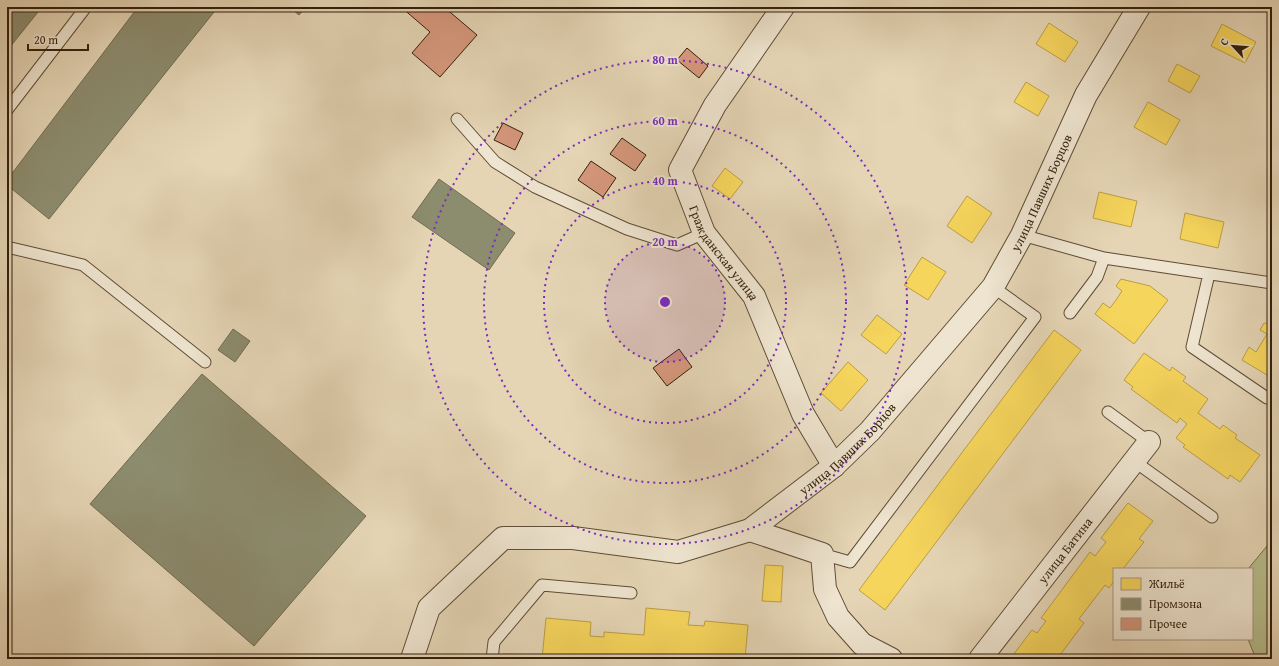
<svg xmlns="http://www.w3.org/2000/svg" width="1279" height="666" font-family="'Gentium Book Plus',serif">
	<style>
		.green { fill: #b7bc8b; stroke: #746e4c }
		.homes { fill: #f6d55c; stroke: #bb9e44 }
		.industry { fill: #8c8c6e; stroke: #716b51 }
		.building { fill: #d6977c; stroke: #321f0c }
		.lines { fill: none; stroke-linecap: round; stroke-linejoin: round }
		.lane-casing { stroke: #5f4c36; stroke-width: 13 }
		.street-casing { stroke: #5f4c36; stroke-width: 24 }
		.lane { stroke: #eee4cf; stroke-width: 11 }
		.street { stroke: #eee4cf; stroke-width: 22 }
		.ring { fill: none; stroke: #7b2cbf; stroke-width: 2; stroke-dasharray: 2 4 }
		.labels { text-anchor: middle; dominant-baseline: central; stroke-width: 4; stroke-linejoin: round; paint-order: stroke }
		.street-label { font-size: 13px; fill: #321f0c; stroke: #eee4cf }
		.centre { fill: #7b2cbf; stroke: #eee4cf; stroke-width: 2 }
		.ring-label { font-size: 12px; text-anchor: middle; font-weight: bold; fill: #7b2cbf; stroke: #eee4cf; stroke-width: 4; stroke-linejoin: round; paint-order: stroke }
	</style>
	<rect width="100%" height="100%" fill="#e5d5b5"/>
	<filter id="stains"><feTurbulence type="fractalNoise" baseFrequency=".005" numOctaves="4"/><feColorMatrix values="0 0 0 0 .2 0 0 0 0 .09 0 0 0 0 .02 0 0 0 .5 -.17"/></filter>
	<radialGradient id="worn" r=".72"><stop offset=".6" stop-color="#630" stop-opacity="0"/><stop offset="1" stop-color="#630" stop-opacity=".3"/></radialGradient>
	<path class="green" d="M1272 540V659H1256L1248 639H1252V569H1248Z"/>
	<path class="homes" d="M1049 23 1078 42 1065 62 1036 44Z
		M1222 24 1256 42 1245 63 1211 46Z
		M1177 64 1200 76 1190 93 1168 81Z
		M1026 82 1049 96 1038 116 1014 102Z
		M1148 102 1180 120 1166 145 1134 127Z
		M725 168 743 182 730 199 712 186Z
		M1099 192 1137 201 1131 227 1093 218Z
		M967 196 992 213 972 243 947 226Z
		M1185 213 1224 222 1218 248 1180 239Z
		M922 257 946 272 928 300 904 285Z
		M1121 279 1150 286 1168 300 1134 344 1095 314 1103 303 1110 308 1116 300 1122 291 1116 286Z
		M877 315 902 334 886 354 861 335Z
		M1264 323 1272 324V378L1242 360 1249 347 1256 352 1267 334 1260 330Z
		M1054 330 1081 350 885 610 859 590Z
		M1144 353 1170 371 1172 367 1186 377 1183 381 1208 399 1198 413 1220 429 1223 425 1237 435 1235 438 1260 455 1240 482 1230 475 1228 479 1183 447 1185 445 1176 438 1187 424 1180 418 1177 423 1131 389 1133 387 1124 380Z
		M848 362 868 380 841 411 821 393Z
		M1128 503 1153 521 1139 539 1144 542 1123 569H1114V581L1109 588 1105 585 1079 619 1084 623 1057 659H1010L1032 630 1037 633 1046 621 1041 618 1090 552 1095 556 1106 542 1101 538Z
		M765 565 783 566 781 602 762 601Z
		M646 608 690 612 688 625 704 626 705 621 748 625 745 659H702L688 656V659H542L546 618 591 622 590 636 604 637V632L644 635Z
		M503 654 543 655 542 659H503Z"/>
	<path class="industry" d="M7 7H42L10 47 7 45Z
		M138 7H218L49 219 7 185V180Z
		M289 7H306L299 15Z
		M439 179 515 233 489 270 412 217Z
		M233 329 250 341 235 362 218 350Z
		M202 374 366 516 254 646 90 504Z"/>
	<path class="building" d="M401 7H444L477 35 440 77 412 53 430 32Z
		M687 48 708 66 699 78 677 60Z
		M503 123 523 133 515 150 494 140Z
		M622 138 646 155 635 171 610 154Z
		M591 161 616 178 603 197 578 180Z
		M679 349 692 367 667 386 653 368Z"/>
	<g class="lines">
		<defs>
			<path id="lane" d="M7 110 86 7
				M457 119 495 162 535 187 627 229 677 245 704 233
				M1022 235 1104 258 1097 277 1070 313
				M7 247 83 265 205 362
				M1104 258 1272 283
				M1209 274 1192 347 1267 398
				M1108 412 1149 442
				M1134 461 1212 517
				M822 554 850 562 1035 317 993 287
				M492 659 494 642 542 585 631 593"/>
			<g id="street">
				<path id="s1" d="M783 7 715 105 680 170 704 233 754 296 803 414 834 466"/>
				<path d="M750 530 822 554 825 589 838 617 862 644 891 659"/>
				<path id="s2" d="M412 659 429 608 503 538H573L678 552 750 530 834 466 870 431 993 287 1022 235 1086 95 1139 7"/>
				<path id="s3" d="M980 659 1149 442"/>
			</g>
		</defs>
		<use href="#lane" class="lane-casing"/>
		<use href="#street" class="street-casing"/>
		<use href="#lane" class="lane"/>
		<use href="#street" class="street"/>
	</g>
	<circle cx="665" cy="302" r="60" fill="#7b2cbf" fill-opacity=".12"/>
	<g class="ring">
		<circle cx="665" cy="302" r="60"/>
		<circle cx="665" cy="302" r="121"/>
		<circle cx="665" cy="302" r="181"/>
		<circle cx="665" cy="302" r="242"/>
	</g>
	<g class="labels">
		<g class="street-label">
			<text stroke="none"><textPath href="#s2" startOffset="858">улица Павших Борцов</textPath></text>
			<text stroke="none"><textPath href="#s1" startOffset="288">Гражданская улица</textPath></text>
			<text stroke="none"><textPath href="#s2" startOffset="534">улица Павших Борцов</textPath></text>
			<text stroke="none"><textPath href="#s3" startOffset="138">улица Батина</textPath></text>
		</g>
	</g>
	<circle cx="665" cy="302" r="6" class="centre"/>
	<g class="ring-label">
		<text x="665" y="64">80 m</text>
		<text x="665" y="125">60 m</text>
		<text x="665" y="185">40 m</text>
		<text x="665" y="246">20 m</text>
	</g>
	<rect width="1279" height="666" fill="none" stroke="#e5d5b5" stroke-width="24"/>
	<rect x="8" y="8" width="1263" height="650" fill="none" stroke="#321f0c" stroke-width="2"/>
	<rect x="12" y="12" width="1255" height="642" fill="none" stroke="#321f0c"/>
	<rect x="1113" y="568" width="140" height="72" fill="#eee4cf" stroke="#a39581"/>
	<rect x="1121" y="578" width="20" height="12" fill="#f6d55c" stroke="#a39581"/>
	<text x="1149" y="588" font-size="12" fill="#321f0c">Жильё</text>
	<rect x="1121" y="598" width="20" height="12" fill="#8c8c6e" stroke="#a39581"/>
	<text x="1149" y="608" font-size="12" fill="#321f0c">Промзона</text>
	<rect x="1121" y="618" width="20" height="12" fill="#d6977c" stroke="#a39581"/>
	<text x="1149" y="628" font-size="12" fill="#321f0c">Прочее</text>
	<g transform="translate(1233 46) rotate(296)" stroke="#eee4cf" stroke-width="3" paint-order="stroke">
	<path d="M0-3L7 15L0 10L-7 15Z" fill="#321f0c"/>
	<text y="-6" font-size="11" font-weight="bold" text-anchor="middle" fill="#321f0c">С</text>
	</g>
	<path d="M28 44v6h60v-6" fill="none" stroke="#321f0c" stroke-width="2"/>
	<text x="34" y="44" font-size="12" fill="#321f0c" stroke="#eee4cf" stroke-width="3" paint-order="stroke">20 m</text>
	<rect width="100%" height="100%" filter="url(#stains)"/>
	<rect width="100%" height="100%" fill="url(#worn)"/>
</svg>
